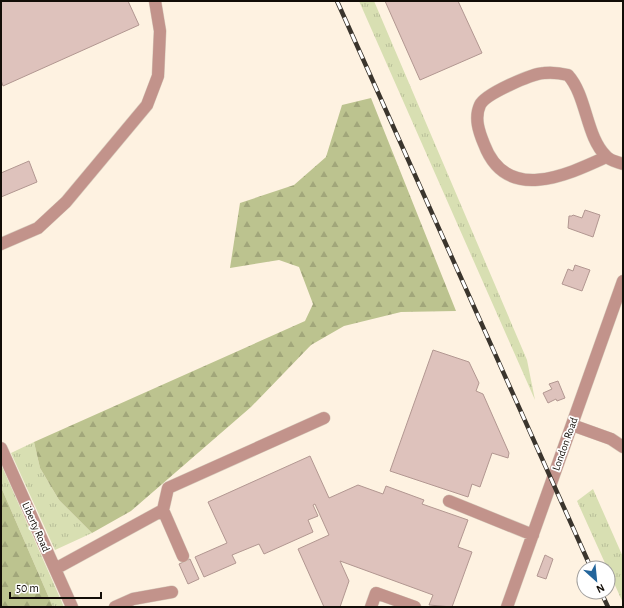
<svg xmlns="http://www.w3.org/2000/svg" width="624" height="608" font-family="'Alegreya Sans',sans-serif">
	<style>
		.grass { fill: url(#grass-tufts) }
		.forest { fill: url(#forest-firs) }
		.building { fill: #dec2bc; stroke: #b29791 }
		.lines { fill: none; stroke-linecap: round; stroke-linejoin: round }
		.minor-casing { stroke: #d8cdbe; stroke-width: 13 }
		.minor { stroke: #c2938b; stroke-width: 12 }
		.rail-casing { stroke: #3b352d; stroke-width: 4.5 }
		.rail { stroke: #fff; stroke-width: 3; stroke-dasharray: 9; stroke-linecap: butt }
		.labels { text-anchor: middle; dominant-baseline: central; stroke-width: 3.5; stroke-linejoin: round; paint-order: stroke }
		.street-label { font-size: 11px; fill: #120d07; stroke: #fff }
	</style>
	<defs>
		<pattern id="grass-tufts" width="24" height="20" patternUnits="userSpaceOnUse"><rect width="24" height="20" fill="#d8dfb2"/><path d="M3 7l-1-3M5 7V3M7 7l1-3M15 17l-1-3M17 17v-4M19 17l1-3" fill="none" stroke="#b8be98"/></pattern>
		<pattern id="forest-firs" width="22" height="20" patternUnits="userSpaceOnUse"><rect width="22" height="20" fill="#bcc38f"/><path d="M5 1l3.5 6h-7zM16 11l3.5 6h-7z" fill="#a1a67a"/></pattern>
	</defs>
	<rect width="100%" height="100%" fill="#fef2e1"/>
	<path class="grass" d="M359 1H374L527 360 535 400Z
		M34 442 40 468 59 500 92 533 55 550 11 453Z
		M1 464 64 607H53L1 487Z
		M593 489 623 557V603L577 501Z"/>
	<path class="forest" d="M371 98 456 311 401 312 344 326 311 345 251 407 131 511 92 533 59 500 40 468 34 442 305 321 313 304 299 267 279 260 230 268 240 203 294 185 326 157 342 105Z
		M1 487 53 607H1Z"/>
	<path class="building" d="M1 1H128L139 25 3 86 1 80Z
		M385 1H458L482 53 420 80Z
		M29 161 37 182 1 197V173Z
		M585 210 600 215 593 237 568 228 569 216H572L573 215 582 218Z
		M575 265 590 270 582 291 562 284 568 269 573 271Z
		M433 350 469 362 479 383 476 391 483 394 509 453 508 458 492 453 480 487 472 484 468 497 390 471Z
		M558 381 565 398 557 401 556 399 548 403 543 393 552 389 549 384Z
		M310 456 329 498 358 485 383 494 386 486 424 500 422 504 468 520 458 547 472 552 452 607 429 605 433 595 340 561 349 581 340 607H324L298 549 329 535 315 504 313 505 318 516 308 520 313 532 264 554 259 544 232 555 236 563 204 577 195 557 227 543 208 502Z
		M545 555 553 559 546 579 537 576Z
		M190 559 199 579 188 584 179 564Z"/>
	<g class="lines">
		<defs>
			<path id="minor" d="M606 157C565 176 506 203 484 144 479 132 474 118 480 105 485 94 531 74 544 73 553 72 560 73 568 75 587 96 586 137 606 156 610 161 618 162 623 164
				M1 244 38 228 66 202 147 105 158 76 160 31 155 1
				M572 425 611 439 623 447
				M1 448 72 607
				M449 501 533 535
				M163 510 183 556
				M55 569 163 510 168 488 324 418
				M115 607 133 599 172 592
				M371 607 376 593 415 607
				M507 607 623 281"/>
		</defs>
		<use href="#minor" class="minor-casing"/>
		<use href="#minor" class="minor"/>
		<defs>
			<path id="rail" d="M337 1 591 568
				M601 592 608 607"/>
		</defs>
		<use href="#rail" class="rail-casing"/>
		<use href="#rail" class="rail"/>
	</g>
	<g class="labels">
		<g class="street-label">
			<text transform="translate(565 444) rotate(-70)">London Road</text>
			<text transform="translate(36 527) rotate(66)">Liberty Road</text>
		</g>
	</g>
	<rect width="624" height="608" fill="none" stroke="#120d07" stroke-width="4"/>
	<g transform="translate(596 580) rotate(153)"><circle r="19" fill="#ffffff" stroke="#a09e9c"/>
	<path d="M0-3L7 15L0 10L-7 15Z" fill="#23659b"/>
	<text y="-6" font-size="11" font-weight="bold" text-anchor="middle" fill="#120d07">N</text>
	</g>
	<path d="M10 592v6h91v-6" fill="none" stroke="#120d07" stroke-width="2"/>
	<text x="16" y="592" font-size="12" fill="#120d07" stroke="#ffffff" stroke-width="3" paint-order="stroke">50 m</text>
</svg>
